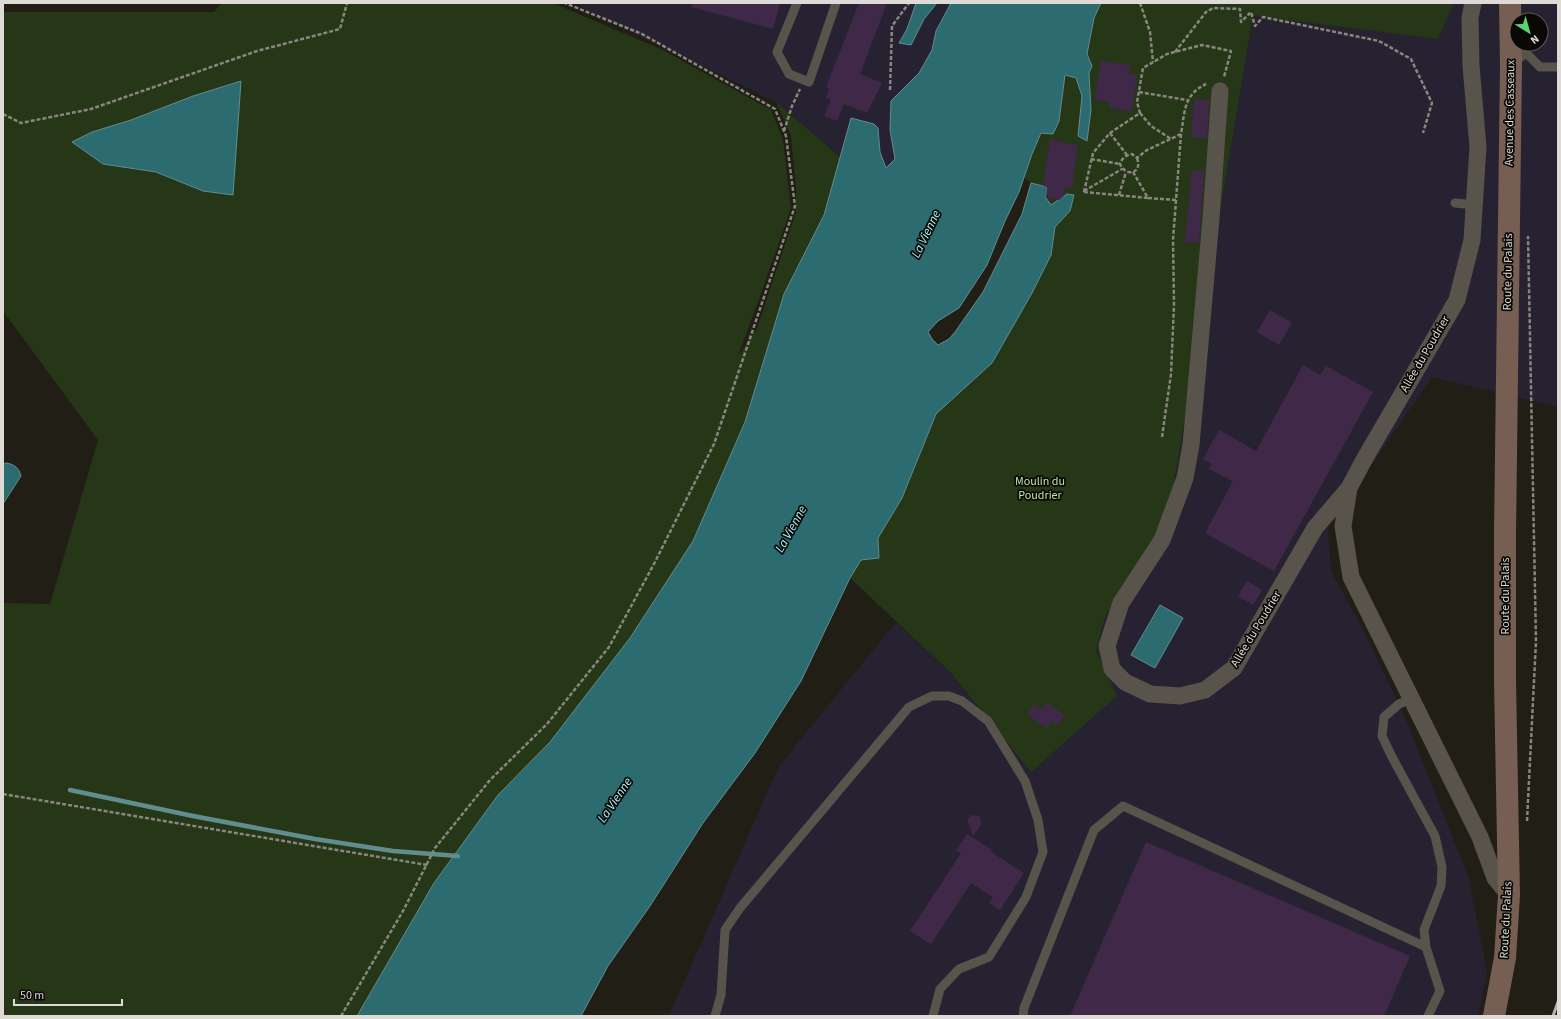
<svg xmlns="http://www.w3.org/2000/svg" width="1561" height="1019" font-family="'Source Sans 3',sans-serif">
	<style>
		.industrial { fill: #262232; fill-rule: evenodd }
		.green { fill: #263718 }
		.water { fill: #2c6b70; stroke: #618d8f }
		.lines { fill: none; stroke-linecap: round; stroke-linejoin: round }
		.stream { stroke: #618d8f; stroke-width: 4.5 }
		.building { fill: #402849 }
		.path { stroke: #89867f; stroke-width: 2.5; stroke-dasharray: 4 2; stroke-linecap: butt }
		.lane { stroke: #58534b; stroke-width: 9 }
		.street { stroke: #58534b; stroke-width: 17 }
		.secondary { stroke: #775e52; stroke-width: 22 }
		.rail { stroke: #b6b3ae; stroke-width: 3 }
		.labels { text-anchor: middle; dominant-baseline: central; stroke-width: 3.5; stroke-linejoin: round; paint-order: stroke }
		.street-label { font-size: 12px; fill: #dedbd6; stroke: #090805 }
		.park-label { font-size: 12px; fill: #bfe4a4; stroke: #090805 }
		.water-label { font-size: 13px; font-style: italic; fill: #a6f2fa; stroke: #090805 }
	</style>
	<rect width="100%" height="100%" fill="#211e16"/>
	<path class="industrial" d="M573 3H916L907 29 899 43 911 45 924 18 937 3H951L936 31 932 50 919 73 891 101 890 130 895 159 886 169 880 152 878 128 851 119 840 157 776 102Z
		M1454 3H1558V407L1432 377 1328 528 1331 571 1362 628 1405 717 1469 879 1487 973 1478 1016H669L779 766 896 622 951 673 1031 772 1116 696 1096 651 1105 618 1173 489 1253 16 1438 39ZM1517 20H1541V44H1517Z"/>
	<path class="green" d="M222 3H553L663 50 771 110 783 140 791 208 762 291 738 356 757 328 796 212V189L791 136 776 102 840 157 824 215 784 294 745 422 693 541 630 638 550 742 498 795 434 883 357 1016H3V603L50 604 98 440 3 311V12H214Z
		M1101 3H1454L1438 39 1253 16 1173 489 1154 542 1120 590 1105 618 1096 651 1117 696 1031 772 951 673 850 578 861 560 879 557 878 538 902 498 936 414 992 363 1051 255 1055 227 1070 211 1064 196 1051 205 1046 198 1047 187 1031 183 1024 177 1032 154 1063 89 1065 75 1076 78 1082 96 1078 136 1087 141 1091 110 1089 73 1092 66 1087 54 1094 18Z"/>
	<path class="water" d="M916 3H937L924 19 911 45 899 43 907 29Z
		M951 3H1101L1094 18 1087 54 1092 66 1089 73 1091 110 1087 141 1078 136 1082 96 1076 78 1065 75 1059 121 1053 134 1041 133 1032 154 1019 192 1005 221 987 265 959 308 938 321 928 332 932 339 938 345 949 339 955 332 983 292 1022 214 1031 183 1047 187 1046 198 1051 205 1067 194 1074 195 1070 211 1055 227 1051 255 1032 293 992 363 936 414 902 498 878 538 879 558 861 560 850 578 801 681 755 753 703 823 650 906 608 966 581 1016H357L434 883 498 795 550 742 630 638 693 541 745 422 784 294 824 215 851 118 874 124 878 128 880 152 886 168 895 159 890 130 891 101 919 73 932 50 936 31Z
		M241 81 233 195 203 191 156 172 103 164 72 142 92 132 131 120 193 96Z
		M7 463C15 465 19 468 21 476L3 504V464Z
		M1160 605 1183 618 1155 668 1131 655Z"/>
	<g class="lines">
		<path class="stream" d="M70 790 193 816 315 839 393 851 458 856"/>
	</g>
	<path class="building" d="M692 3H780L773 29 691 7Z
		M859 3H887L860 74 882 83 867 113 844 104 837 121 824 116 831 100 826 98 829 88 826 87Z
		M1101 61 1130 65 1129 74 1137 75 1132 111 1109 108 1110 102 1095 100Z
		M1194 99 1209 100 1207 138 1191 137Z
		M1050 139 1078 146 1072 188 1065 187 1064 196 1059 200 1046 198 1047 187 1043 186Z
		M1192 170 1204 171 1199 243 1185 242Z
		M1270 310 1292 323 1279 345 1257 332Z
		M1303 365 1320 375 1326 366 1373 392 1274 571 1205 533 1233 481 1209 469 1212 464 1203 459 1219 430 1256 451Z
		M1247 581 1262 590 1253 605 1238 596Z
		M1047 703 1065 715 1058 725 1052 721 1047 728 1027 715 1034 704 1042 710Z
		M971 815 979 816 981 820V825L973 836 968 823V819Z
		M967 834 992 850 991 852 1024 873 1000 910 989 903 993 897 971 883 931 944 910 931 961 853 956 850Z
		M1146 842 1410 956 1384 1016H1070Z"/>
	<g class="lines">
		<path class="path" d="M1140 3 1150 32 1153 62
			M1175 52 1206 12 1213 8 1240 9 1241 22 1251 12 1255 26 1263 17 1379 41 1411 59 1432 103 1423 133
			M890 90 892 26 909 3
			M1139 92 1187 100
			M1140 113 1151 126 1171 139
			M3 114 21 123 91 109 257 51 340 29 347 3
			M784 131 792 106 800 89
			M1110 133 1127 155
			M1137 158C1143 173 1126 178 1120 164 1122 158 1126 155 1132 154L1137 158 1147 150 1181 134C1185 112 1183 95 1206 84
			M1091 159 1120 164
			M1133 172 1148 198 1176 200
			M1084 191 1122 169
			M1084 192 1093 153 1110 133 1140 113 1137 102 1143 68 1167 54 1202 45 1231 51 1224 77
			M1084 192 1148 198
			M1119 195 1126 172
			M1162 437 1171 374 1174 305 1173 240 1181 134
			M3 794 427 865
			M1527 821 1536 641 1528 236
			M341 1016 403 911 435 848 490 780 547 724 609 647 655 562 714 444 795 206 786 136 775 109 642 34 565 3"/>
		<path class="lane" d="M797 3 777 52 789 74 809 82 836 3
			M1512 64 1526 53 1540 67H1558
			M1455 203 1475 205
			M1411 699 1399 704 1384 717 1382 736 1392 757 1435 836 1442 867 1441 886 1424 930 1426 947
			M715 1016 721 995 725 930 740 908 909 707 932 696H949L962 701 988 721 1025 781 1038 820 1043 852 1026 897 989 957 959 969 940 989 933 1016
			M1023 1016 1024 1008 1094 830 1123 806 1426 947 1440 991 1428 1016"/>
		<path class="street" d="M1220 91 1211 219 1191 445 1185 478 1162 540 1121 603 1107 646 1112 669 1125 682 1150 694 1180 696 1205 690 1234 668 1315 528 1349 488 1365 458 1457 300 1472 240 1478 147 1471 66 1470 18 1473 3
			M1349 488 1343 526 1351 577 1480 837 1495 878 1509 895"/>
		<path class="secondary" d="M1494 1016 1505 958 1509 895 1505 681V533L1511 65 1510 3"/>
		<path class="rail" d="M1553 1016 1558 1002"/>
	</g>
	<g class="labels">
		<g class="street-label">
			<text transform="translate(1510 113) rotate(-89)">Avenue des Casseaux</text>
			<text transform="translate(1508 272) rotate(-89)">Route du Palais</text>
			<text transform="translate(1425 354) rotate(-60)">Allée du Poudrier</text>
			<text transform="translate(1505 596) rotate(-90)">Route du Palais</text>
			<text transform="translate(1256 629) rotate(-59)">Allée du Poudrier</text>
			<text transform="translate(1506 920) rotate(-87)">Route du Palais</text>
		</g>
		<g class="park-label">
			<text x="1040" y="481">Moulin du<tspan x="1040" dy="14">Poudrier</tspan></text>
		</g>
		<g class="water-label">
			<text transform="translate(926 234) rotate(-64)">La Vienne</text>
			<text transform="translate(791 529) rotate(-61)">La Vienne</text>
			<text transform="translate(615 800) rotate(-56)">La Vienne</text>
		</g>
	</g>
	<rect width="1561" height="1019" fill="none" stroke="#dedbd6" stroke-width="8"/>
	<g transform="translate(1529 32) rotate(143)"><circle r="19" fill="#090805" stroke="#5e5c59"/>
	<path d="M0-3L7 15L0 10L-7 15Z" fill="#58d56f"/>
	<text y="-6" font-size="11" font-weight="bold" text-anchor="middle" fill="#dedbd6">N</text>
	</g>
	<path d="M14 999v6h108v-6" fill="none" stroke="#dedbd6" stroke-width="2"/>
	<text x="20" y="999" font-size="12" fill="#dedbd6" stroke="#090805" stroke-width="3" paint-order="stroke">50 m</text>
</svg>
